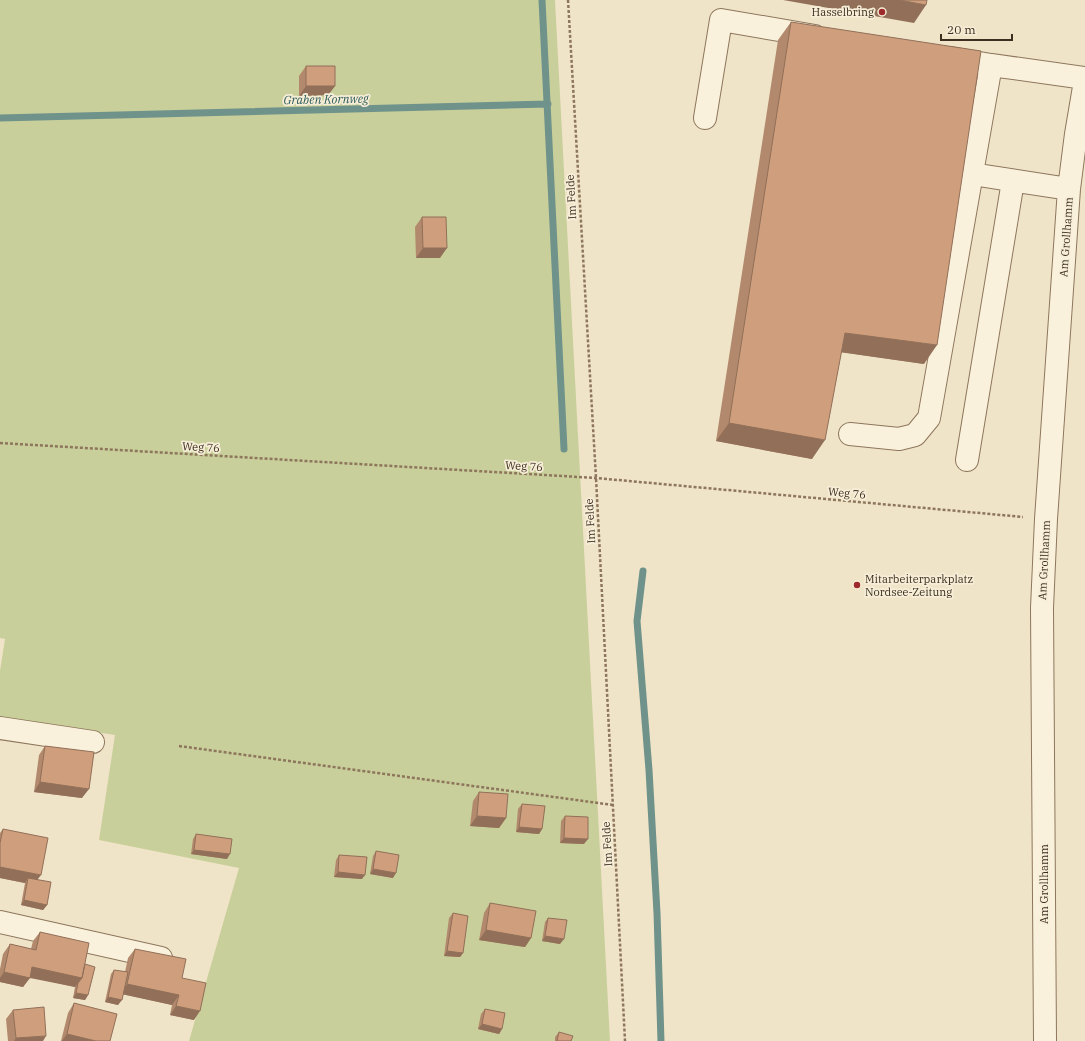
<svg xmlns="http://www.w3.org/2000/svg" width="1085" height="1041" font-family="'IBM Plex Serif',serif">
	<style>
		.garden { fill: #c9cf9b }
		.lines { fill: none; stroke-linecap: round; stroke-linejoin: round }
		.stream { stroke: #6f938a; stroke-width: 7 }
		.minor-casing { stroke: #8d765c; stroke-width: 24 }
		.path { stroke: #8d765c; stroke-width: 2.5; stroke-dasharray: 3 2; stroke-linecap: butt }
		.minor { stroke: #faf1dc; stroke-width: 22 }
		.wall { fill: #b2896c }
		.shaded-wall { fill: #916f58 }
		.building { fill: #cf9f7d; stroke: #916f58 }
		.poi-dot { fill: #9e2a2b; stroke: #f7eed8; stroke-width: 1.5 }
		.labels { text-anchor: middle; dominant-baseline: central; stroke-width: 3.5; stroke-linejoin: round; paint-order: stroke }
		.poi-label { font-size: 11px; fill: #3d2e20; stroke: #f7eed8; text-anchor: end }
		.street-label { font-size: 11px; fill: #3d2e20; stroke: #f7eed8 }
		.water-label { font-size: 12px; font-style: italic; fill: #2f5d5a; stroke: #f7eed8 }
	</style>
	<rect width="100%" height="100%" fill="#f0e4c8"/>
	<path class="garden" d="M0 0H555L610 1041H189L239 868 99 840 115 735 0 717V671L5 639 0 638Z"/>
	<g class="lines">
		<path class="stream" d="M542 0 564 449
			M0 118 548 104
			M643 571 637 621 649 770 657 913 661 1041"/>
		<defs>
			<path id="minor" d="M991 65 1085 78
				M705 118 721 20 815 36
				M972 174 1069 189
				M850 434 899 439 915 435 929 418 991 65 950 58
				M967 460 1013 181
				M0 728 93 742
				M0 922 161 958
				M1045 1041 1042 608 1046 519 1069 189 1076 134 1085 81"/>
		</defs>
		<use href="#minor" class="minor-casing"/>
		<path class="path" d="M568 0 596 478 625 1041
			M0 443 596 478 1023 517
			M179 746 613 805"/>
		<use href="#minor" class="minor"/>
	</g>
	<path class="wall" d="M791 22 924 364 841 352 812 459 716 441 778 40Z
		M306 66 335 86 328 95 299 96V76Z
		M422 217 440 258H416L415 227Z
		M45 746 82 798 34 792 39 755Z
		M479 792 506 818 499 828 470 826 473 801Z
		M522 804 542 829 539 834 516 832 518 809Z
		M565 816 584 844 560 843 561 821Z
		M3 829 38 880 47 905 43 910 21 905 25 883 0 878V833Z
		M196 834 227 859 191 854 193 839Z
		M376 851 393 878 370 874 373 856Z
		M339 855 362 879 334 877 336 860Z
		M490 903 531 938 525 947 479 940 484 913Z
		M453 913 463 953 460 957 444 956 449 918Z
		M548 918 560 944 542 941 545 922Z
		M40 932 85 964 88 995 85 1000 73 998 75 987 30 977 23 987 0 982V969L3 954 10 944 31 949 33 941Z
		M135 949 182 978 194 1020 170 1015 172 1005 123 994 118 1005 105 1002 111 974 114 970 125 972 128 958Z
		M74 1003 110 1041H61L68 1013Z
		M485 1009 502 1029 499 1034 478 1029 481 1014Z
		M13 1010 43 1041H8L6 1019Z
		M559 1032 571 1041H555V1037Z"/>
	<path class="shaded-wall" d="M783 0H899L926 5 914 23Z
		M306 86H335L328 95 299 96Z
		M423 248H447L440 258H416Z
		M845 333 937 345 924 364 832 351Z
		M729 423 825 440 812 459 716 441Z
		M40 782 89 789 82 798 34 792Z
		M477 816 506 818 499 828 470 826Z
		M519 827 542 829 539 834 516 832Z
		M564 838 588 839 584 844 560 843Z
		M194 850 230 854 227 859 191 854Z
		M0 867 41 875 34 884 28 878 25 883 0 878Z
		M373 869 396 873 393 878 370 874Z
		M338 872 365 875 362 879 334 877Z
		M24 900 47 905 43 910 21 905Z
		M486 930 531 938 525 947 479 940Z
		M545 936 564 939 560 944 542 941Z
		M447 951 463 953 460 957 444 956Z
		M32 967 82 978 75 987 25 977Z
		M4 972 30 978 23 987 0 982V978Z
		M127 984 179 995 172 1005 121 994Z
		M76 993 88 995 85 1000 73 998Z
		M108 997 122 1000 118 1005 105 1002Z
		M176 1006 200 1011 194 1020 170 1015Z
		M482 1024 502 1029 499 1034 478 1029Z
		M67 1034 96 1041H62Z
		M46 1036 43 1041H14L16 1038Z"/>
	<path class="building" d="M899 0H927L926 5Z
		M791 22 981 51 937 345 845 333 825 440 729 423Z
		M306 66H335V86H306Z
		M422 217H446L447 248H423Z
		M45 746 94 752 89 789 40 782Z
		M479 792 508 794 506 818 477 816Z
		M522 804 545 806 542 829 519 827Z
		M565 816 588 817V839L564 838Z
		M3 829 48 838 41 875 0 867V843Z
		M196 834 232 839 230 854 194 850Z
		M376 851 399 855 396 873 373 869Z
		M339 855 367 857 365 875 338 872Z
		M28 878 51 882 47 905 24 900Z
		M490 903 536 911 531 938 486 930Z
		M453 913 468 916 463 953 447 951Z
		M548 918 567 920 564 939 545 936Z
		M40 932 89 943 82 978 32 967 30 978 4 972 10 944 36 950Z
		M135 949 186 959 182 978 206 983 200 1011 176 1006 179 995 127 984Z
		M85 964 95 967 88 995 76 993 78 983 82 978Z
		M114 970 128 972 122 1000 108 997Z
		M74 1003 117 1014 110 1041H96L67 1034Z
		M44 1007 46 1036 16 1038 13 1010Z
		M485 1009 505 1013 502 1029 482 1024Z
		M559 1032 573 1036 571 1041H557Z"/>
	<g class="poi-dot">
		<circle cx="882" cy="12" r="4"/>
		<circle cx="857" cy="585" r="4"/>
	</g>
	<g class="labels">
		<g class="poi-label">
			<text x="874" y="12">Hasselbring</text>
			<text x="865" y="579" text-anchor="start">Mitarbeiterparkplatz<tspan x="865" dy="13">Nordsee-Zeitung</tspan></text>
		</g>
		<g class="street-label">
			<text transform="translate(571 197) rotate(-93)">Im Felde</text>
			<text transform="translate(1066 237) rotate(-86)">Am Grollhamm</text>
			<text transform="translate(201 447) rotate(3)">Weg 76</text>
			<text transform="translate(524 466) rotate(3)">Weg 76</text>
			<text transform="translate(847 493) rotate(5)">Weg 76</text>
			<text transform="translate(590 521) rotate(-93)">Im Felde</text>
			<text transform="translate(1044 560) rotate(-87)">Am Grollhamm</text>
			<text transform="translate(607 844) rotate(-93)">Im Felde</text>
			<text transform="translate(1044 884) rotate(-90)">Am Grollhamm</text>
		</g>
		<g class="water-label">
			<text transform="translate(326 99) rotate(-1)">Graben Kornweg</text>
		</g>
	</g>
	<path d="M941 34v6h71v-6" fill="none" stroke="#3d2e20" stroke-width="2"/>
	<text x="947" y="34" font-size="12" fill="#3d2e20" stroke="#f7eed8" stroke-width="3" paint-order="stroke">20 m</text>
</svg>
